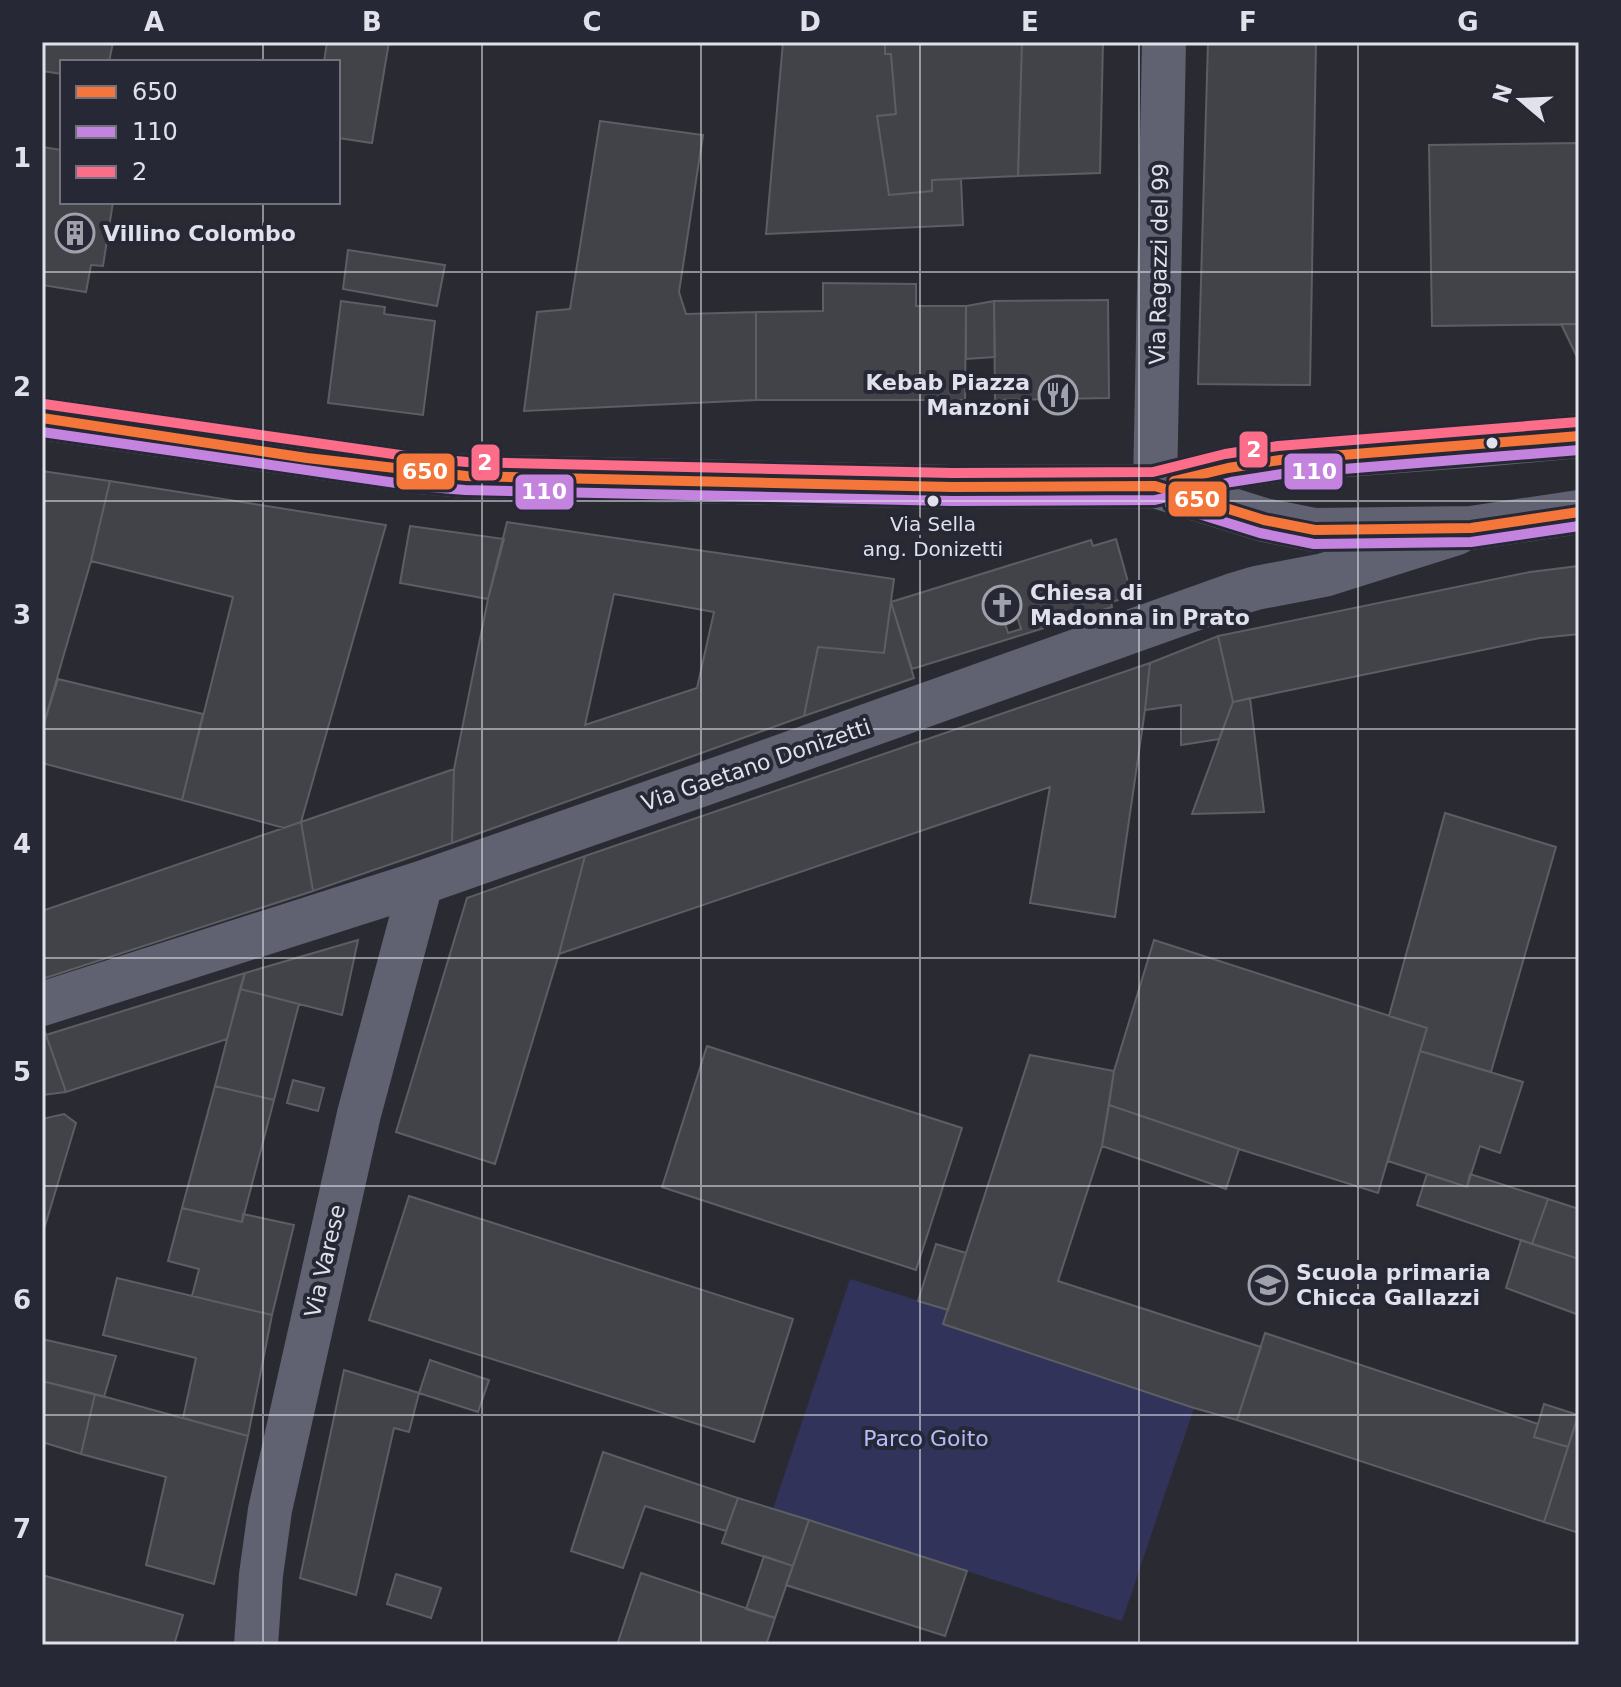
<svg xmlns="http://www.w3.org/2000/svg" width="1621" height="1687" font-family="'DejaVu Sans',sans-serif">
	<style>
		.green { fill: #31335a }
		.building { fill: #424349; stroke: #5d5e64; stroke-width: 2; fill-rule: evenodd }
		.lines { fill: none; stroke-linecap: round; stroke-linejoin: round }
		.minor { stroke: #606271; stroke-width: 44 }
		.tertiary { stroke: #606271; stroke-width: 44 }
		.bus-1-casing { stroke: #272835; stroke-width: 16 }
		.bus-2-casing { stroke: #272835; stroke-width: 16 }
		.bus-3-casing { stroke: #272835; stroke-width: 16 }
		.bus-1 { stroke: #f5763a; stroke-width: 10 }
		.bus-2 { stroke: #c483df; stroke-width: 10 }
		.bus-3 { stroke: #fb6d88; stroke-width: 10 }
		.grid { fill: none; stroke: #e0e1ea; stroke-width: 2; stroke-opacity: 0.55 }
		.bus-dot { fill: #e0e1ea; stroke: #272835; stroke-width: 3 }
		.labels { text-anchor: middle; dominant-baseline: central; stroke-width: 8; stroke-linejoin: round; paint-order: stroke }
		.bus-label { font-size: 20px; fill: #e0e1ea; stroke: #272835 }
		.poi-label { font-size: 22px; font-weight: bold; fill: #e0e1ea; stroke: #272835; text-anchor: start }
		.street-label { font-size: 22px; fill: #e0e1ea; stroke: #272835 }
		.park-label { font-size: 22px; fill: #b6bdfe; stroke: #272835 }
		.line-badge { stroke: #272835; stroke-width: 3 }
		.badge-label { font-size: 22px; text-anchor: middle; font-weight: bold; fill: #fff }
		.neatline { fill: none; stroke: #e0e1ea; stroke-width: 3 }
		.grid-label { font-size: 26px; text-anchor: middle; font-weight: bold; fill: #e0e1ea }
	</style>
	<rect width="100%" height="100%" fill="#2a2b32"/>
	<path class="green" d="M850 1279 948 1310 944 1325 1194 1408 1122 1621 773 1509Z"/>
	<path class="building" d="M42 42H113L109 62H62V74L42 71Z
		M327 42H389L372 143 338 138V62H324Z
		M783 42H885V54H891L896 114 877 116 889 195 932 191V180L961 179 963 225 766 234Z
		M885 42H1022L1018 176 932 180V191L889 195 877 116 896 114 891 54H885Z
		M1022 42H1103L1100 173 1018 176Z
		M1208 42H1316L1310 385 1198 384Z
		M600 121 703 135 679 292 686 314 756 312V400L524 411 537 312 570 309Z
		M1579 143V324L1432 326 1429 145Z
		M42 147 62 150V202H113L103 266 91 265 86 292 42 285Z
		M348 250 445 265 437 306 343 289Z
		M823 283 916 284V306H966L965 400H756V312L823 311Z
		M1108 300 1109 398 995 400 994 301Z
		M341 301 385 307 384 314 435 321 423 415 328 403Z
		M994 301 995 357 966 359V306Z
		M1561 324H1579V361Z
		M42 471 110 481 91 561 42 730Z
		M110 481 386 525 301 822 284 828 182 800 233 597 91 561Z
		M507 522 894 579 884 653 818 647 804 716 452 843 454 769 488 599ZM614 594 714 612 697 688 585 725Z
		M410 526 504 539 488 599 400 583Z
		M1116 539 1132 596 1111 602 1112 607 912 669 891 602 1091 540 1093 546Z
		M1579 566V634L1540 638 1233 702 1218 636 1530 572Z
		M891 602 914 678 804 716 818 647 884 653Z
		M1017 616 1021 629 1008 633 1004 620Z
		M1218 636 1233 702 1219 739 1181 745V705L1145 710 1150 663Z
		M1150 663 1145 710 1115 917 1030 903 1050 787 559 954 585 856Z
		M58 679 203 714 182 800 42 763V730Z
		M1250 698 1264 812 1192 814 1233 702Z
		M454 769 452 843 313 891 301 822Z
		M1445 813 1556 847 1491 1072 1420 1051 1427 1028 1389 1016Z
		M301 822 313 891 42 979V911Z
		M585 856 559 954 495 1164 396 1132 467 898Z
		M358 940 342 1015 240 989 245 973Z
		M1154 940 1427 1028 1378 1193 1239 1149 1109 1105 1114 1071Z
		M245 973 227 1039 66 1092 46 1035Z
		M240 989 299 1004 274 1100 215 1086Z
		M44 1029 46 1035 66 1092 42 1095V1030Z
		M707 1046 962 1128 916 1270 662 1187Z
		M1420 1051 1523 1082 1500 1153 1480 1146 1467 1187 1388 1161Z
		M1030 1055 1114 1071 1102 1146 1058 1281 1261 1347 1237 1420 1194 1408 943 1324Z
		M293 1080 324 1088 318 1111 287 1103Z
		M215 1086 274 1100 242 1222 182 1208Z
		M1109 1105 1239 1149 1226 1189 1102 1146Z
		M64 1114 76 1123 42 1236V1119Z
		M1427 1174 1467 1187 1470 1174 1548 1199 1532 1244 1417 1205Z
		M409 1196 793 1319 754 1442 369 1320Z
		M1548 1199 1579 1209V1259L1532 1244Z
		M182 1208 242 1222 243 1214 294 1225 272 1315 192 1296 199 1269 168 1261Z
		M1521 1240 1579 1259V1315L1506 1288Z
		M936 1244 966 1253 948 1310 918 1301Z
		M117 1278 272 1315 248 1436 183 1418 196 1358 103 1335Z
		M1265 1333 1538 1424 1534 1437 1568 1447 1544 1522 1237 1420Z
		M42 1339 116 1356 104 1397 42 1381Z
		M430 1360 489 1380 478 1412 419 1393Z
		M344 1370 419 1393 409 1432 394 1428 356 1595 300 1578Z
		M42 1381 95 1394 81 1454 42 1442Z
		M95 1394 248 1436 214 1584 146 1565 166 1477 81 1454Z
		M1544 1404 1578 1415 1568 1447 1534 1437Z
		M1579 1413V1533L1544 1522Z
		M603 1452 738 1498 726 1531 645 1506 623 1568 571 1551Z
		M738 1498 809 1520 793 1566 722 1543Z
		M809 1520 967 1571 945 1636 786 1585Z
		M764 1556 793 1566 775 1618 746 1609Z
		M641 1573 775 1618 766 1645H617Z
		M396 1574 441 1588 431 1618 387 1604Z
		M42 1575 183 1615 174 1645H42Z"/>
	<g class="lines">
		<path class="minor" d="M1155 486 1164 42
			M42 1004 421 883 749 768 1236 594 1256 588 1324 575 1457 533
			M256 1645 261 1575 270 1510 359 1114 421 883"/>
		<path class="tertiary" d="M42 418 419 472 466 476 952 487 1155 486 1228 468 1280 460 1492 444 1579 436
			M1155 486 1264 520 1315 530 1471 528 1579 512"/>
		<defs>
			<path id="bus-1" d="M42 418 307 458 466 476 952 487 1155 486 1264 520 1315 530 1471 528 1579 512
				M1174 481 1228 468 1280 460 1579 436"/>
			<path id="bus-2" d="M42 432 417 486 465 490 952 501 1155 500 1231 482 1282 474 1579 450
				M1170 505 1260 533 1314 544 1471 542 1579 526"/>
			<path id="bus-3" d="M44 404 421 458 467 462 952 473 1153 472 1225 454 1278 446 1578 422"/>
		</defs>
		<use href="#bus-1" class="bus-1-casing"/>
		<use href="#bus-2" class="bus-2-casing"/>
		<use href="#bus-3" class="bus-3-casing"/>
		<use href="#bus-1" class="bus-1"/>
		<use href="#bus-2" class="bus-2"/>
		<use href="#bus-3" class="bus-3"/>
	</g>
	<path class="grid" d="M263 42V62M482 42V1645M701 42V1645M920 42V1645M1139 42V1645M1358 42V1645M263 202V1645M42 272H1579M42 501H1579M42 729H1579M42 958H1579M42 1186H1579M42 1415H1579"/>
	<defs>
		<symbol id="building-ring" viewBox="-11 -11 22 22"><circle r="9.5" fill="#272835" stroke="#a0a1aa" stroke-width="1.5"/><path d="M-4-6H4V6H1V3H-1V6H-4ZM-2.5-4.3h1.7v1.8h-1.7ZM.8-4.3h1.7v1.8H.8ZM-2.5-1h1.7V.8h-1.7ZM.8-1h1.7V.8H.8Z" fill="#a0a1aa"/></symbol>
		<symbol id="restaurant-ring" viewBox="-11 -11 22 22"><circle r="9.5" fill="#272835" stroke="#a0a1aa" stroke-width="1.5"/><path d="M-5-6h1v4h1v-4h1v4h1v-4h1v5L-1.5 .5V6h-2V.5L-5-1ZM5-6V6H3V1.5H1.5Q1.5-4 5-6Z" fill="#a0a1aa"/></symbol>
		<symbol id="church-ring" viewBox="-11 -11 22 22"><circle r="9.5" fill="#272835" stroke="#a0a1aa" stroke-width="1.5"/><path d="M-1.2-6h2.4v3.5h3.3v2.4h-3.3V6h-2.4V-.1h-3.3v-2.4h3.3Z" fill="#a0a1aa"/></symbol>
		<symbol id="school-ring" viewBox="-11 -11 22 22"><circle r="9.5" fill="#272835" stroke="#a0a1aa" stroke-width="1.5"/><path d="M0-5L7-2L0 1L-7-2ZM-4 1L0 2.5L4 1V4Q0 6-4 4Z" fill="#a0a1aa"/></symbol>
	</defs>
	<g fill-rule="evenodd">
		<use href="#building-ring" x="53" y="211" width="44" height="44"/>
		<use href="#restaurant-ring" x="1036" y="373" width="44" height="44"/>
		<use href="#church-ring" x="980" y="583" width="44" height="44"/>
		<use href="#school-ring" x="1246" y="1263" width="44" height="44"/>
	</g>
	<g class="bus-dot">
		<circle cx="1492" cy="443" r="7"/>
		<circle cx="933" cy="501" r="7"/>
	</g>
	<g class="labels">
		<g class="bus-label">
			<text x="933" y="524">Via Sella<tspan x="933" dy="25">ang. Donizetti</tspan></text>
		</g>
		<g class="poi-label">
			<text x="103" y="233">Villino Colombo</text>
			<text x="1030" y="382" text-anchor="end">Kebab Piazza<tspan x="1030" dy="25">Manzoni</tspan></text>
			<text x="1030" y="592">Chiesa di<tspan x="1030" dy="25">Madonna in Prato</tspan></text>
			<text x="1296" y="1272">Scuola primaria<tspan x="1296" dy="25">Chicca Gallazzi</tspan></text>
		</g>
		<g class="street-label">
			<text transform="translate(1159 264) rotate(-89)">Via Ragazzi del 99</text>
			<text transform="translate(756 765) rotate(-19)">Via Gaetano Donizetti</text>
			<text transform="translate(325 1261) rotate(-77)">Via Varese</text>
		</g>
		<g class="park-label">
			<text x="926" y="1438">Parco Goito</text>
		</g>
	</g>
	<g class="line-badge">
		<rect x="1238" y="430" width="31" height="39" rx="8" fill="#fb6d88"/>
		<rect x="470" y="443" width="31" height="39" rx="8" fill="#fb6d88"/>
		<rect x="395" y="452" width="61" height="39" rx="8" fill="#f5763a"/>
		<rect x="1283" y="452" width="61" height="39" rx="8" fill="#c483df"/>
		<rect x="514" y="473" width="61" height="38" rx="8" fill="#c483df"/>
		<rect x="1167" y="480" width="61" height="38" rx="8" fill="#f5763a"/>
	</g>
	<g class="badge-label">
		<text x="1254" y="457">2</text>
		<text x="485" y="470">2</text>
		<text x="425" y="479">650</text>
		<text x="1314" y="479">110</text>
		<text x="544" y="499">110</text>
		<text x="1197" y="507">650</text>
	</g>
	<rect width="1621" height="1687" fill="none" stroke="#272835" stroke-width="88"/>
	<rect x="60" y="60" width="280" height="144" fill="#272835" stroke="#71727d" stroke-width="2"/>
	<rect x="76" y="86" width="40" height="12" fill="#f5763a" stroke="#71727d" stroke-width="2"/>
	<text x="132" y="100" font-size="24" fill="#e0e1ea">650</text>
	<rect x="76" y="126" width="40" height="12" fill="#c483df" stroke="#71727d" stroke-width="2"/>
	<text x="132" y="140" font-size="24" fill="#e0e1ea">110</text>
	<rect x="76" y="166" width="40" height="12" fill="#fb6d88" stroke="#71727d" stroke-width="2"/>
	<text x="132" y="180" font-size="24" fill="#e0e1ea">2</text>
	<g transform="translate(1521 100) rotate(289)" stroke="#272835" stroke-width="6" paint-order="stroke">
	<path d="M0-6L14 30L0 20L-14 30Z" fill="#e0e1ea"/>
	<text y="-12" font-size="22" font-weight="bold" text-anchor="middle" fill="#e0e1ea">N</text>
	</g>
	<rect x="44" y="44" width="1533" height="1599" class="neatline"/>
	<g class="grid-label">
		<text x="154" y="31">A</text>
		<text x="372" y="31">B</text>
		<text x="592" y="31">C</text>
		<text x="810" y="31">D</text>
		<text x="1030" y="31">E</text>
		<text x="1248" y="31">F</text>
		<text x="1468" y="31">G</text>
		<text x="22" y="167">1</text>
		<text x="22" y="396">2</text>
		<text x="22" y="624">3</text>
		<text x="22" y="853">4</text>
		<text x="22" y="1081">5</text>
		<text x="22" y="1309">6</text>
		<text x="22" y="1538">7</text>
	</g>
</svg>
